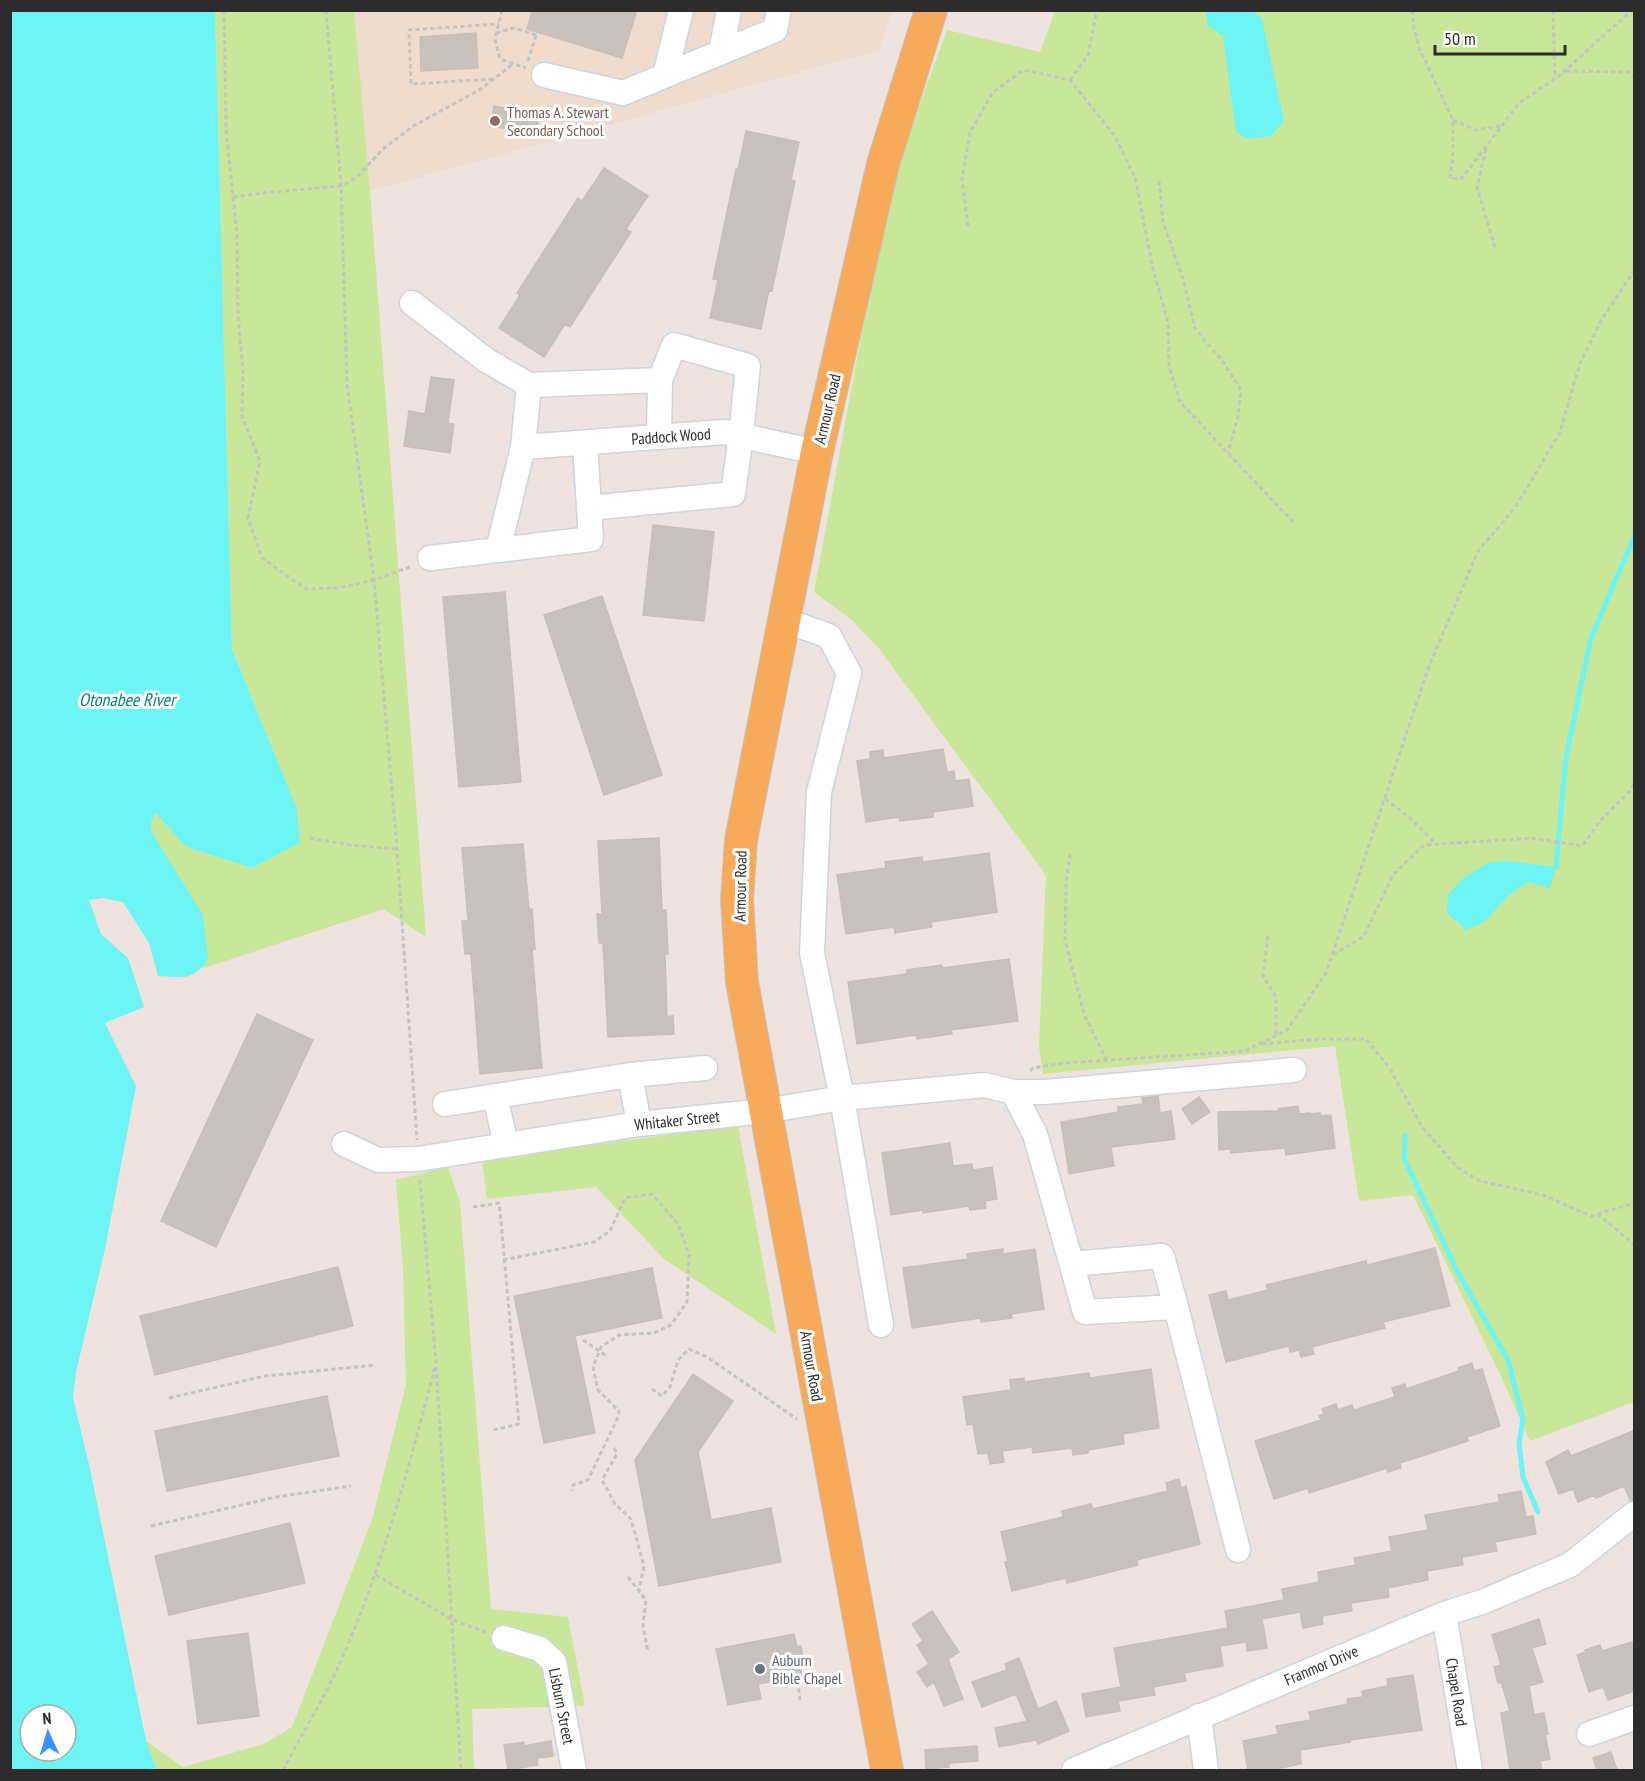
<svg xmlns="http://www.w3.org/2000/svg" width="1645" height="1781" font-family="'PT Sans Narrow',sans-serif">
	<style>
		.education { fill: #f0dccd }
		.green { fill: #c8e798 }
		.water { fill: #6df4f4; fill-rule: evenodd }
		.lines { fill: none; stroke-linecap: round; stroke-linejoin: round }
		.stream { stroke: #6df4f4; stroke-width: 5 }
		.building { fill: #c9c1bc; stroke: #cabeb7; stroke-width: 1.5 }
		.minor-casing { stroke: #ccd4de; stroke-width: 27 }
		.major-casing { stroke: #c4c4c4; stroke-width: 34 }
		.path { stroke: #c4c4c4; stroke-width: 3; stroke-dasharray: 4.5 3; stroke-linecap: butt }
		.minor { stroke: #fff; stroke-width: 24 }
		.major { stroke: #f7aa5a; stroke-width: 32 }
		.education-dot { fill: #8d6e63; stroke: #fff; stroke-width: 2 }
		.worship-dot { fill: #6b7280; stroke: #fff; stroke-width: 2 }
		.labels { text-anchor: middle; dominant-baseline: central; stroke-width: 6; stroke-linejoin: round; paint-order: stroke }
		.education-label { font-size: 16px; fill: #785e54; stroke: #fff; text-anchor: start }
		.street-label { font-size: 16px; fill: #2c2c2c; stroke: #fff }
		.worship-label { font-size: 16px; fill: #5b616d; stroke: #fff; text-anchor: start }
		.water-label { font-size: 18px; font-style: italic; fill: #097d87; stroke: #fff }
	</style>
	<rect width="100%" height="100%" fill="#eee3de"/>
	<path class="education" d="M354 11H892L880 50 370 191Z"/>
	<path class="green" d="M215 11H354L370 191 426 937 384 909 201 969 208 960 152 833 151 822 156 813 186 847 252 868 300 843 297 809 232 649Z
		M1055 11H1634V1402L1530 1441 1500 1374 1413 1195 1359 1201 1335 1046 1043 1074 1039 1047 1046 875 880 650 852 620 814 592 884 213 917 111 947 30 1040 52Z
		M738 1126 776 1334 664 1259 596 1187 487 1199 482 1159Z
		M448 1167 460 1202 491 1609 568 1617 585 1706 472 1709 474 1770H157L146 1741 183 1767 264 1744 292 1727 372 1520 406 1385 403 1268 396 1180Z"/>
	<path class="water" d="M11 10 215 11 232 649 297 809 300 843 252 868 186 847 156 813 151 822 152 833 203 915 208 960C191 982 182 977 158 976L149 943 123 902 103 898 89 900 101 934 128 958 144 1007 105 1023 136 1086 105 1249 76 1372 73 1398 90 1469 146 1741 157 1770H11ZM30 1715H66V1751H30Z
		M1211 11H1253L1262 19 1284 121 1271 136 1248 139 1236 132 1223 36 1208 26 1206 14Z
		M1510 861 1556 867 1550 888 1528 882 1509 895 1484 922 1466 930 1447 913 1448 895 1462 879 1489 862Z"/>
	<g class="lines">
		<path class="stream" d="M1556 867 1566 757 1591 638 1634 537
			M1405 1135 1404 1158 1457 1271 1508 1360 1523 1419 1519 1443 1523 1477 1538 1512"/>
	</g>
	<path class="building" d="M533 10H637L622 58 527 29Z
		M476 33 478 68 421 71 420 37Z
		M494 106 539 114 535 138 513 134 514 130 491 126Z
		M746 131 799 142 791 180 795 181 772 291 769 290 761 329 710 318 718 280 713 279 736 169 738 170Z
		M604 168 648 196 626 229 631 232 570 327 565 324 544 357 499 328 520 295 517 293 578 198 582 201Z
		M431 377 454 380 448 423 454 424 450 453 404 446 409 411 425 414Z
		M653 525 714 532 704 621 643 615Z
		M505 592 521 782 459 787 443 597Z
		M602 596 662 775 604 795 544 615Z
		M943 749 947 772 954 771 955 781 969 779 973 806 933 812V817L900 821 899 817 866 822 857 761 870 759V752L883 750 884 758Z
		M659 838 662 910H666L668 954H665L667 1017 673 1016 674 1034 608 1037 603 943H599L597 914H602L598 841Z
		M523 844 529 909H532L535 949H532L542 1068 480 1074 471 954H465L462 921H468L462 848Z
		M989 853 997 912 931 922 932 927 895 933 894 927 846 934 837 875 886 868 885 862 922 857 923 862Z
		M1009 959 1018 1021 951 1030 952 1034 917 1039 916 1035 857 1044 848 982 907 974V970L942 965V968Z
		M257 1014 313 1040 216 1247 161 1221Z
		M1158 1096 1160 1113 1171 1111 1175 1139 1111 1147 1114 1166 1069 1174 1061 1122 1118 1112V1107L1143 1104 1142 1098Z
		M1199 1097 1210 1112 1192 1124 1182 1109Z
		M1298 1106 1299 1114 1310 1113V1114L1320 1113 1321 1116 1331 1115 1335 1148 1286 1155 1285 1148 1231 1153 1230 1149 1219 1150 1218 1112 1278 1111V1109Z
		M950 1143 953 1166 972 1164 973 1170 992 1167 997 1199 985 1201 986 1208 970 1210 969 1206 923 1213V1210L891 1215 882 1153Z
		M1435 1248 1450 1306 1383 1322 1385 1328 1312 1347 1314 1354 1301 1357 1299 1350 1290 1352 1289 1346 1226 1362 1209 1295 1226 1291 1228 1300 1268 1290 1266 1285 1366 1261 1367 1265Z
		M1003 1249V1254L1035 1249 1044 1309 1011 1314 1012 1318 981 1322V1318L912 1328 903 1268 968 1259 967 1254Z
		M338 1267 353 1326 155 1375 140 1316Z
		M652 1268 662 1318 575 1336 595 1433 544 1443 514 1296Z
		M1472 1363 1474 1371 1482 1369 1500 1426 1467 1437 1468 1441 1400 1463 1401 1468 1388 1472 1387 1468 1309 1493 1308 1488 1274 1499 1255 1441 1321 1420 1319 1416 1324 1414 1322 1409 1336 1404 1338 1410 1352 1405 1354 1410 1395 1397 1392 1388 1405 1384 1406 1389 1459 1371 1458 1368Z
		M1151 1369 1159 1428 1123 1434 1124 1444 1088 1450V1453L1073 1455 1072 1448 1033 1453 1032 1447 1002 1451 1004 1462 990 1464 988 1453 978 1454 973 1424 967 1425 963 1397 1011 1390 1010 1380 1024 1378V1382L1089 1373 1090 1378Z
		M693 1374 733 1401 698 1452 711 1520 771 1508 781 1562 659 1586 635 1460Z
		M327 1396 339 1456 167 1491 155 1431Z
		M1635 1430V1500H1630L1624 1486 1596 1498 1594 1495 1578 1502 1573 1489 1559 1494 1546 1462 1568 1450 1571 1456Z
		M1179 1479 1181 1488 1186 1486 1200 1544 1137 1560 1138 1565 1067 1583 1066 1578 1012 1591 1005 1562H1008L1001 1532 1063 1517 1062 1511 1091 1504 1093 1509 1168 1491 1166 1483Z
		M1521 1491 1526 1517 1533 1516 1536 1534 1495 1542 1497 1551 1462 1557 1463 1565 1427 1571 1428 1580 1388 1588 1389 1597 1351 1603 1352 1611 1322 1616 1323 1624 1303 1628 1300 1612 1262 1619 1267 1648 1247 1651 1246 1642 1220 1646 1223 1666 1184 1673 1186 1681 1153 1687 1155 1695 1118 1701 1120 1711 1086 1717 1082 1694 1121 1687 1114 1648 1228 1628 1225 1611 1284 1600 1282 1589 1319 1582 1318 1572 1356 1565 1354 1558 1392 1551 1389 1537 1428 1530 1425 1515 1500 1502 1498 1495Z
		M290 1523 305 1583 169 1615 155 1556Z
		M932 1611 959 1652 948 1659 963 1699 944 1706 934 1682 927 1687 917 1672 929 1664 917 1645 923 1641 912 1624Z
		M1539 1619 1546 1644 1532 1648 1543 1682 1529 1686 1534 1715 1544 1713 1548 1734H1545L1550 1759 1540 1761 1542 1770H1510L1501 1713 1510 1711 1501 1682 1498 1683 1494 1667 1501 1665 1492 1635Z
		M248 1633 259 1716 198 1724 187 1641Z
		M794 1634 797 1647 801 1646 803 1662H799L802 1676 758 1684 761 1699 728 1705 716 1649Z
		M1635 1641V1691L1608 1700 1603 1687 1589 1692 1577 1655 1586 1652 1585 1650 1600 1645 1602 1651Z
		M1019 1658 1038 1709 1056 1701 1069 1731 1038 1744 1036 1740 999 1747 995 1728 1027 1721 1016 1694 982 1707 972 1682 1007 1670 1005 1664Z
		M1413 1675 1422 1730 1350 1740V1742L1300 1750 1301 1764 1275 1769 1276 1770H1248L1243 1741 1278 1734 1276 1726 1311 1720 1309 1712 1348 1704 1347 1699 1363 1697 1362 1691 1388 1686 1387 1679Z
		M551 1741 553 1756 537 1758 538 1765 508 1770 504 1745 524 1742V1746Z
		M977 1746 978 1761 949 1763V1767L926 1769 925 1750Z
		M1611 1752 1617 1770H1597L1593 1758Z"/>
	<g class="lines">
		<defs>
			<path id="minor" d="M721 52 729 10
				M544 75 623 93 775 30 779 10
				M665 75 681 10
				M412 303 486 360 529 385 660 380 674 345 748 366 741 435 733 494 589 508 591 539 430 558
				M659 437 660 380
				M585 443 589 508
				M523 447 724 432 817 452
				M498 550 523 447 529 385
				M784 620 829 636 849 673 819 792 812 953 842 1098 881 1325
				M630 1075 639 1124
				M1013 1092 1035 1134 1085 1312 1176 1307 1238 1550
				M495 1096 506 1145
				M445 1104 630 1075 705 1068
				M344 1144 378 1160 418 1159 639 1124 765 1111 842 1098 985 1085 1013 1092H1045L1294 1070
				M1072 1264 1162 1256 1176 1307
				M1444 1614 1470 1770
				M504 1638 540 1649 554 1662 574 1770
				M1199 1716 1206 1770
				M1589 1734 1634 1718
				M1074 1770 1444 1614 1482 1602 1570 1565 1634 1514"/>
			<path id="major" d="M887 1770 742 982 737 899 741 840 817 452 883 164 931 10"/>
		</defs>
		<use href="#minor" class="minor-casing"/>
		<use href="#major" class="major-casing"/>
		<path class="path" d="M224 10 226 129 237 235 238 315 243 371 242 416 260 461 248 518 262 558 306 589 338 588 374 580 412 566
			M326 10 341 186 347 384 374 580 397 849 417 1140
			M502 10 495 39 500 59 526 68
			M1413 10V25L1420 50 1453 120V156L1450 179 1462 178 1519 103 1559 76 1632 10
			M1553 10 1555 78
			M496 33 514 28 536 35
			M528 61 537 32
			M1566 71 1630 72 1634 76
			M493 79 411 84 409 30 499 24
			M1070 80 1088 55 1097 10
			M1453 120 1476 130 1502 126
			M1486 149 1477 187 1496 251
			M1159 181 1163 222 1183 279 1195 329 1221 359 1241 390 1238 417 1228 453
			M233 197 272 192 341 186 356 178 384 148 415 125 481 89 513 64
			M968 226 962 179 970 132 993 92 1024 70 1070 80 1114 135 1135 177 1153 269 1168 322 1169 366 1180 402 1293 522
			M1385 799 1410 818 1436 844
			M310 838 349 845 397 849
			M1070 854 1066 884 1065 940 1084 1014 1106 1059
			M1268 936 1263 976 1276 997V1036
			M1333 955 1364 936 1393 875 1424 845 1532 838 1582 846 1601 820 1631 790 1634 784
			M1262 1044 1320 1039H1366L1389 1067 1422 1127 1458 1168 1480 1181 1543 1195 1591 1216 1634 1203
			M1030 1071 1033 1068 1064 1063 1245 1051 1287 1030 1326 973 1428 669 1478 551 1515 508 1560 432 1580 363 1602 319 1634 271
			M420 1180 436 1363 461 1770
			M473 1207 499 1203 502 1232 519 1424 493 1430
			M1597 1214 1634 1244
			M503 1260 594 1242 610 1231 625 1198 652 1194 678 1224 689 1255 687 1302 671 1325 654 1333 619 1335 601 1347 593 1367 598 1390 619 1411 618 1417 588 1480 573 1485 572 1491
			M583 1340 608 1357
			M652 1389 662 1396 670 1387 678 1360 689 1349 707 1357 797 1419
			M169 1398 265 1376 376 1365
			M614 1448 617 1454 602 1480 615 1504 631 1519 644 1566 639 1590
			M151 1526 276 1497 351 1486
			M376 1575 453 1620 486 1632
			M628 1577 646 1600 643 1626 648 1652
			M798 1681 800 1702
			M283 1770C304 1730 329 1691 346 1649 385 1558 410 1462 435 1367"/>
		<use href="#minor" class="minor"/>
		<use href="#major" class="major"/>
	</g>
	<circle class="education-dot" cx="495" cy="121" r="6"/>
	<circle class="worship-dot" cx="760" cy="1669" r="6"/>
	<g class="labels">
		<g class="education-label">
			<text x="507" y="112">Thomas A. Stewart<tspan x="507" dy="18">Secondary School</tspan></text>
		</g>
		<g class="street-label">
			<text transform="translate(827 409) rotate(-77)">Armour Road</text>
			<text transform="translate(671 436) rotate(-4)">Paddock Wood</text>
			<text transform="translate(740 886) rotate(-89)">Armour Road</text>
			<text transform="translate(677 1120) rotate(-6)">Whitaker Street</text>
			<text transform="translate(812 1366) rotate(80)">Armour Road</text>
			<text transform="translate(1321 1665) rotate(-23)">Franmor Drive</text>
			<text transform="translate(1457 1692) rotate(81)">Chapel Road</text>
			<text transform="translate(562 1706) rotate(79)">Lisburn Street</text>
		</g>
		<g class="worship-label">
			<text x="772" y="1660">Auburn<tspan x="772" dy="18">Bible Chapel</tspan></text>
		</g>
		<g class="water-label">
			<text x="127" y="699">Otonabee River</text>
		</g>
	</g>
	<rect width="1645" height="1781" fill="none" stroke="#2c2c2c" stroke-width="24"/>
	<g transform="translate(48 1733) rotate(356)"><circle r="28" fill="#ffffff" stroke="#ababab" stroke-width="1.5"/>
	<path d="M0-4.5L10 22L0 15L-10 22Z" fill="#3a92ff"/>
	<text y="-9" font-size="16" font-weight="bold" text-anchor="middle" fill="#2c2c2c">N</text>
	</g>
	<path d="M1435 45v9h130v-9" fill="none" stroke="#2c2c2c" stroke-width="3"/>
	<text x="1444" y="45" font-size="18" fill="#2c2c2c" stroke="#ffffff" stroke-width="4.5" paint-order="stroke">50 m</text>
</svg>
